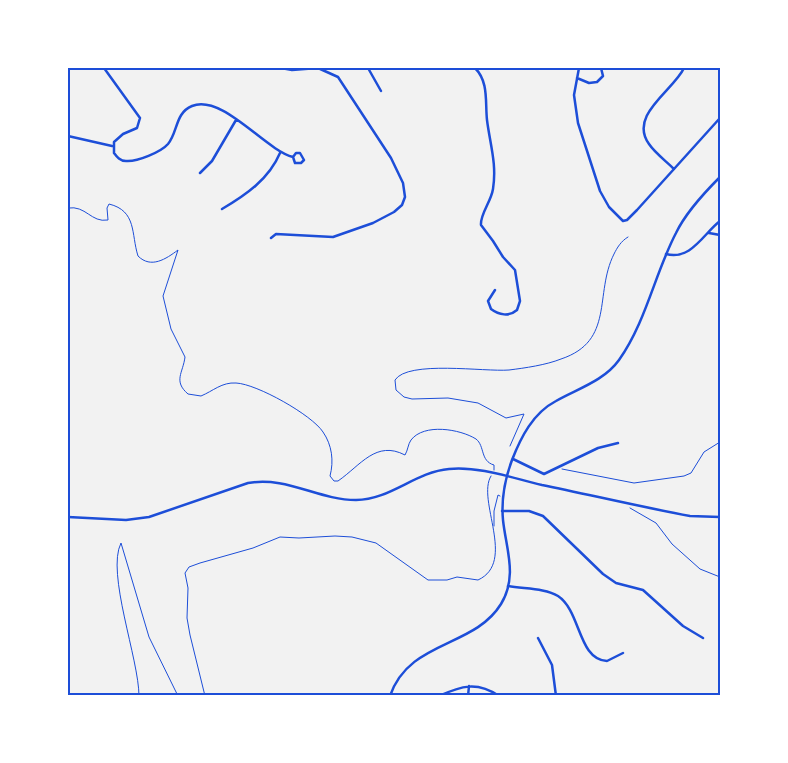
<svg xmlns="http://www.w3.org/2000/svg" width="788" height="763" font-family="Georgia,serif">
	<style>
		.lines { fill: none; stroke-linecap: round; stroke-linejoin: round }
		.path { stroke: #1d4ed8; stroke-width: 1 }
		.minor { stroke: #1d4ed8; stroke-width: 2.5 }
		.tertiary { stroke: #1d4ed8; stroke-width: 2.5 }
		.neatline { fill: none; stroke: #1d4ed8; stroke-width: 2 }
	</style>
	<rect width="100%" height="100%" fill="#f2f2f2"/>
	<g class="lines">
		<path class="path" d="M68 208C86 205 91 223 108 220L107 208 109 204C137 211 131 234 138 256 151 269 166 259 178 250L163 296 171 329 185 357C183 373 173 381 188 394L201 396C213 391 222 382 236 383 257 384 312 415 323 432 332 445 334 461 330 476L334 481H338C361 465 376 440 405 455 408 450 408 444 411 440 424 423 460 429 476 439 485 446 480 461 494 465V470
			M510 446 524 414 506 418 478 403 448 398 412 399 404 397 396 390 395 380C408 360 484 372 509 370 525 368 546 365 561 359 615 341 594 294 614 254 617 248 621 241 628 237
			M562 469 634 483 684 476 691 473 704 452 720 442
			M630 508 656 523 672 544 700 569 720 577
			M494 526V511L498 495 500 496
			M139 696C139 659 106 573 121 543L149 637 178 696
			M205 696 190 635 187 618 188 588 185 573 189 567 200 563 253 548 280 537 299 538 335 536 352 537 376 543 428 580H447L457 577 478 580C517 562 476 500 491 476"/>
		<path class="minor" d="M104 68 140 118 137 128 123 134 114 142V153C117 157 120 161 126 161 137 162 161 152 168 144 178 132 175 113 192 106 223 94 265 150 293 157L295 163H301L304 160 300 153H296L293 157
			M368 68 381 91
			M475 68C489 82 485 102 487 120 490 144 497 164 493 189 491 202 480 214 481 225L493 241 503 257 515 270 520 301 517 310C509 317 499 315 491 309L488 301 495 290
			M579 68 574 95 578 123 600 191 609 207 623 221 627 220 637 210 720 118
			M577 78 589 83 597 82 603 76 601 68
			M68 136 112 146
			M674 169C666 161 655 153 649 144 628 115 674 90 684 68
			M200 173 212 161 236 120
			M222 209C246 195 269 179 280 153
			M709 233 720 235
			M271 238 276 234 333 237 373 223 394 212 402 205 405 197 403 183 391 158 338 77 318 68 292 70 281 68
			M666 254C691 261 704 233 720 221
			M513 459 544 474 598 448 618 443
			M502 511H529L543 516 603 574 616 583 643 590 683 626 703 638
			M508 586C524 589 545 588 558 596 581 611 578 660 607 661L623 653
			M538 638 552 665 556 696
			M439 696C461 686 477 681 499 696
			M468 696 469 686"/>
		<path class="tertiary" d="M68 517 126 520 149 517 248 483C287 476 318 500 356 500 390 500 415 472 449 469 479 466 512 478 542 485 591 495 641 507 690 516L720 517
			M390 696C409 640 474 648 501 604 518 576 506 549 503 520 501 499 505 479 512 460 521 437 533 413 556 401 577 389 604 381 619 360 646 322 655 273 676 233 686 212 704 193 720 177"/>
	</g>
	<rect width="788" height="763" fill="none" stroke="#ffffff" stroke-width="138"/>
	<rect x="69" y="69" width="650" height="625" class="neatline"/>
</svg>
